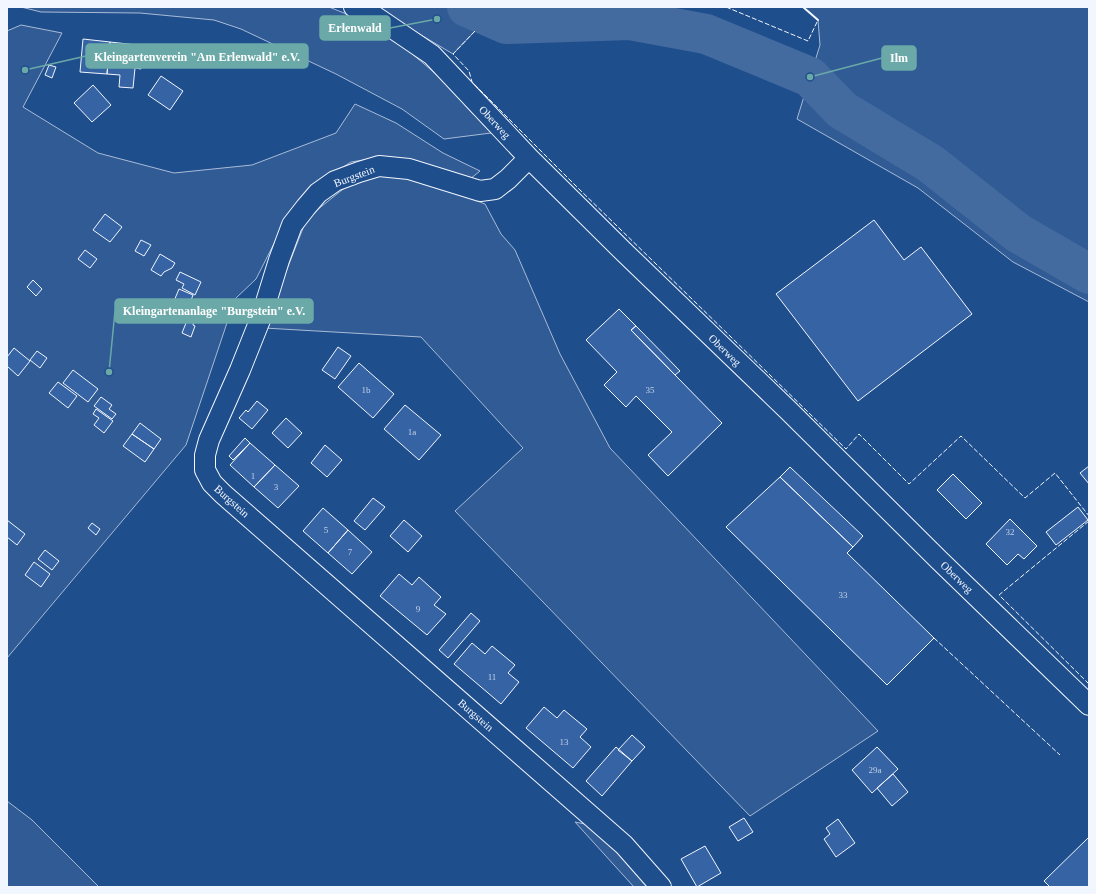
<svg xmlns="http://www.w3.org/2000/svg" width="1096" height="894" font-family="Georgia,serif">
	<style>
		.green { fill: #305b95; stroke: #a8bbd7 }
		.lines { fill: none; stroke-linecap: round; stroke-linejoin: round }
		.river { stroke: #446ba0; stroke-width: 40 }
		.building { fill: #3563a3; stroke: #f2f6ff }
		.minor-casing { stroke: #f2f6ff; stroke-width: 22 }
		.minor { stroke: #1f4e8c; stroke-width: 20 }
		.fence { stroke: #f2f6ff; stroke-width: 1; stroke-dasharray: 5 2; stroke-linecap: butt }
		.wall { stroke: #f2f6ff; stroke-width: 2 }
		.labels { text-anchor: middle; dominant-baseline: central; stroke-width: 3; stroke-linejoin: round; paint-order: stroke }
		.number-label { font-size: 9px; fill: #c3d1e8 }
		.street-label { font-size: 11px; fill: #f2f6ff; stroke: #1f4e8c }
		.leader { fill: none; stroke: #6aa9a8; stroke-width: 1.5 }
		.callout-dot { fill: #6aa9a8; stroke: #1f4e8c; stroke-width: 1.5 }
		.callout { fill: #6aa9a8; stroke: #6aa9a8; stroke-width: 1.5 }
		.callout-label { font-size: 12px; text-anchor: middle; font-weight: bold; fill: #fff }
	</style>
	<rect width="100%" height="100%" fill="#1f4e8c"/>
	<path class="green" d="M21 7H329L344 13 398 42 436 74 491 133 444 139 402 109 336 74 241 29 214 20 140 13 41 12Z
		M374 7H484L475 31 453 54Z
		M803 7H1089V302L1013 262 918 188 797 119 820 45 818 20Z
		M21 25 62 33 23 107 98 153 174 173 252 165 336 133 355 104 396 123 443 153 480 171 470 179 382 157 351 162 313 186 289 214 256 279 235 299 186 445 7 658V31Z
		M398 174 436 185 485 204 501 234 515 250 560 354 610 448 878 731 750 816 455 511 523 448 421 337 264 328 307 218 357 178Z
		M7 801 32 820 99 887H7Z
		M575 822 595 826 653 887H634Z"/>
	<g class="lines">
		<path class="river" d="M467 7 506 24 630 20 706 34 810 77 842 110 931 164 1018 233 1089 274"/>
	</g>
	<path class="building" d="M83 39 110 42 107 74 80 72Z
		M110 42 137 45 136 51 142 52 141 69 135 68 133 88 119 87 120 75 107 74Z
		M49 65 56 67 52 78 45 75Z
		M161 76 183 91 170 110 148 95Z
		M93 85 111 105 92 122 74 103Z
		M105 214 122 227 110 242 93 230Z
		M874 220 904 260 921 247 972 314 858 401 776 294Z
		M141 240 151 245 144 256 135 251Z
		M85 250 97 259 90 268 78 259Z
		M160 254 175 263 172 268 164 272 161 276 151 270Z
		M180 272 201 282 195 295 182 288 184 284 176 280Z
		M33 280 42 289 36 296 27 287Z
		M179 289 193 295 188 308 174 301Z
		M619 309 636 326 631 330 722 423 668 476 648 455 672 432 636 396 626 407 604 385 617 372 586 340Z
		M188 318 194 320 193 325 195 326 191 337 182 333Z
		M636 326 680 371 675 375 631 330Z
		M338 347 351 356 335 379 322 370Z
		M14 348 30 361 18 376 7 366V357Z
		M37 351 47 358 40 368 30 360Z
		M359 363 394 394 373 418 338 387Z
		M73 370 98 389 88 402 63 383Z
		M58 382 77 396 68 408 49 393Z
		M101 397 112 405 109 409 116 414 112 419 94 406Z
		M257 401 268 410 252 429 239 418 246 410 248 412Z
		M405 405 441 435 419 460 384 429Z
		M96 409 113 421 104 433 94 425 99 418 93 414Z
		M286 418 302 433 288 448 272 433Z
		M140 423 161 439 154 449 132 434Z
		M132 434 154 449 145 462 123 446Z
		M245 438 250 443 233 460 229 456Z
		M250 443 275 465 254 487 230 465Z
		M325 445 342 460 327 477 311 463Z
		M275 465 299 486 278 508 254 487Z
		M1089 466V484L1080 473Z
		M790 467 863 536 853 547 780 477Z
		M953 474 982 503 966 519 937 490Z
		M780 477 853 547 847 553 934 638 887 685 726 527Z
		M373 498 385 507 365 530 354 521Z
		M1078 507 1088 520 1056 545 1046 532Z
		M323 508 348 530 328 553 303 531Z
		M1010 519 1037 546 1024 559 1018 554 1007 565 986 544Z
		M7 520 25 534 17 545 7 537Z
		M404 520 422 536 408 552 390 536Z
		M92 523 100 529 96 535 88 528Z
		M348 530 372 552 352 574 328 553Z
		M45 550 59 561 52 570 38 559Z
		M34 562 50 574 41 587 25 575Z
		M399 574 412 585 419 577 441 597 434 605 446 614 427 635 380 596Z
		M471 613 480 621 448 658 439 650Z
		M472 643 485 654 492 646 515 665 508 673 519 682 501 704 454 664Z
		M544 707 557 718 564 710 587 729 580 737 591 747 573 768 526 728Z
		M632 735 645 747 632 761 618 750Z
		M616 747 632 761 602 796 586 781Z
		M877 747 898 769 872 793 852 770Z
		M893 774 908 792 892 806 877 788Z
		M744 818 753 832 738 841 729 827Z
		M838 819 855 843 836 857 824 839 830 834 826 828Z
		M1089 837V887H1050L1044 881Z
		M705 846 721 873 697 887 681 859Z"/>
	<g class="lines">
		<defs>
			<path id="minor" d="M354 7 373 15 432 55 529 158 626 254 789 411 939 560 1089 705
				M529 158 508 179 495 189 480 191 409 169 379 166 359 172 335 181 318 193 306 207 292 225 279 260 262 315 240 370 209 440 205 455V470L212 483 223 494 624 845 661 887"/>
		</defs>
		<use href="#minor" class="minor-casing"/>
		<use href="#minor" class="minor"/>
		<path class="fence" d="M726 7 808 41 818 20
			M475 31 453 54 469 71 472 82 579 189 846 449 859 434 909 484 961 436 1025 498 1055 473 1089 516
			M1089 521 999 595 1089 684
			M934 638 1060 755"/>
		<path class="wall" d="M803 7 818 20"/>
	</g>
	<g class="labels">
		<g class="number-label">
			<text x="366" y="390">1b</text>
			<text x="650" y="390">35</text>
			<text x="412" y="432">1a</text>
			<text x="253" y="476">1</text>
			<text x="276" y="487">3</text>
			<text x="326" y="530">5</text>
			<text x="1010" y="532">32</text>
			<text x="350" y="552">7</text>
			<text x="843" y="595">33</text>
			<text x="418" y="609">9</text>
			<text x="492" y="677">11</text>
			<text x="564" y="742">13</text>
			<text x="875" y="770">29a</text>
		</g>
		<g class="street-label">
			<text transform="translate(495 122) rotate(47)">Oberweg</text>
			<text transform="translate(354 176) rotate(-21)">Burgstein</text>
			<text transform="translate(725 350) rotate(44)">Oberweg</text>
			<text transform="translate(232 501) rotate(42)">Burgstein</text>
			<text transform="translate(957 577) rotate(44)">Oberweg</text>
			<text transform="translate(476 715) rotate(41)">Burgstein</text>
		</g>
	</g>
	<path class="leader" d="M437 19L390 28M25 70L86 56M810 77L882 58M109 372L115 311"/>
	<g class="callout-dot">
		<circle cx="437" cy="19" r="4"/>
		<circle cx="25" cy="70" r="4"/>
		<circle cx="810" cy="77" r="4"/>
		<circle cx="109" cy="372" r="4"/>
	</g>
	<g class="callout">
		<rect x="320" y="16" width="70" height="24" rx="4"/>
		<rect x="86" y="44" width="222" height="24" rx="4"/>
		<rect x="882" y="46" width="34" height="24" rx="4"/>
		<rect x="115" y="299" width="198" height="24" rx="4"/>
	</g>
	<g class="callout-label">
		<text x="355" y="32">Erlenwald</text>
		<text x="197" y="61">Kleingartenverein "Am Erlenwald" e.V.</text>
		<text x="899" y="62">Ilm</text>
		<text x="214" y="315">Kleingartenanlage "Burgstein" e.V.</text>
	</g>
	<rect width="1096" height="894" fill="none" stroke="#f2f6ff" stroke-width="16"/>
</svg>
